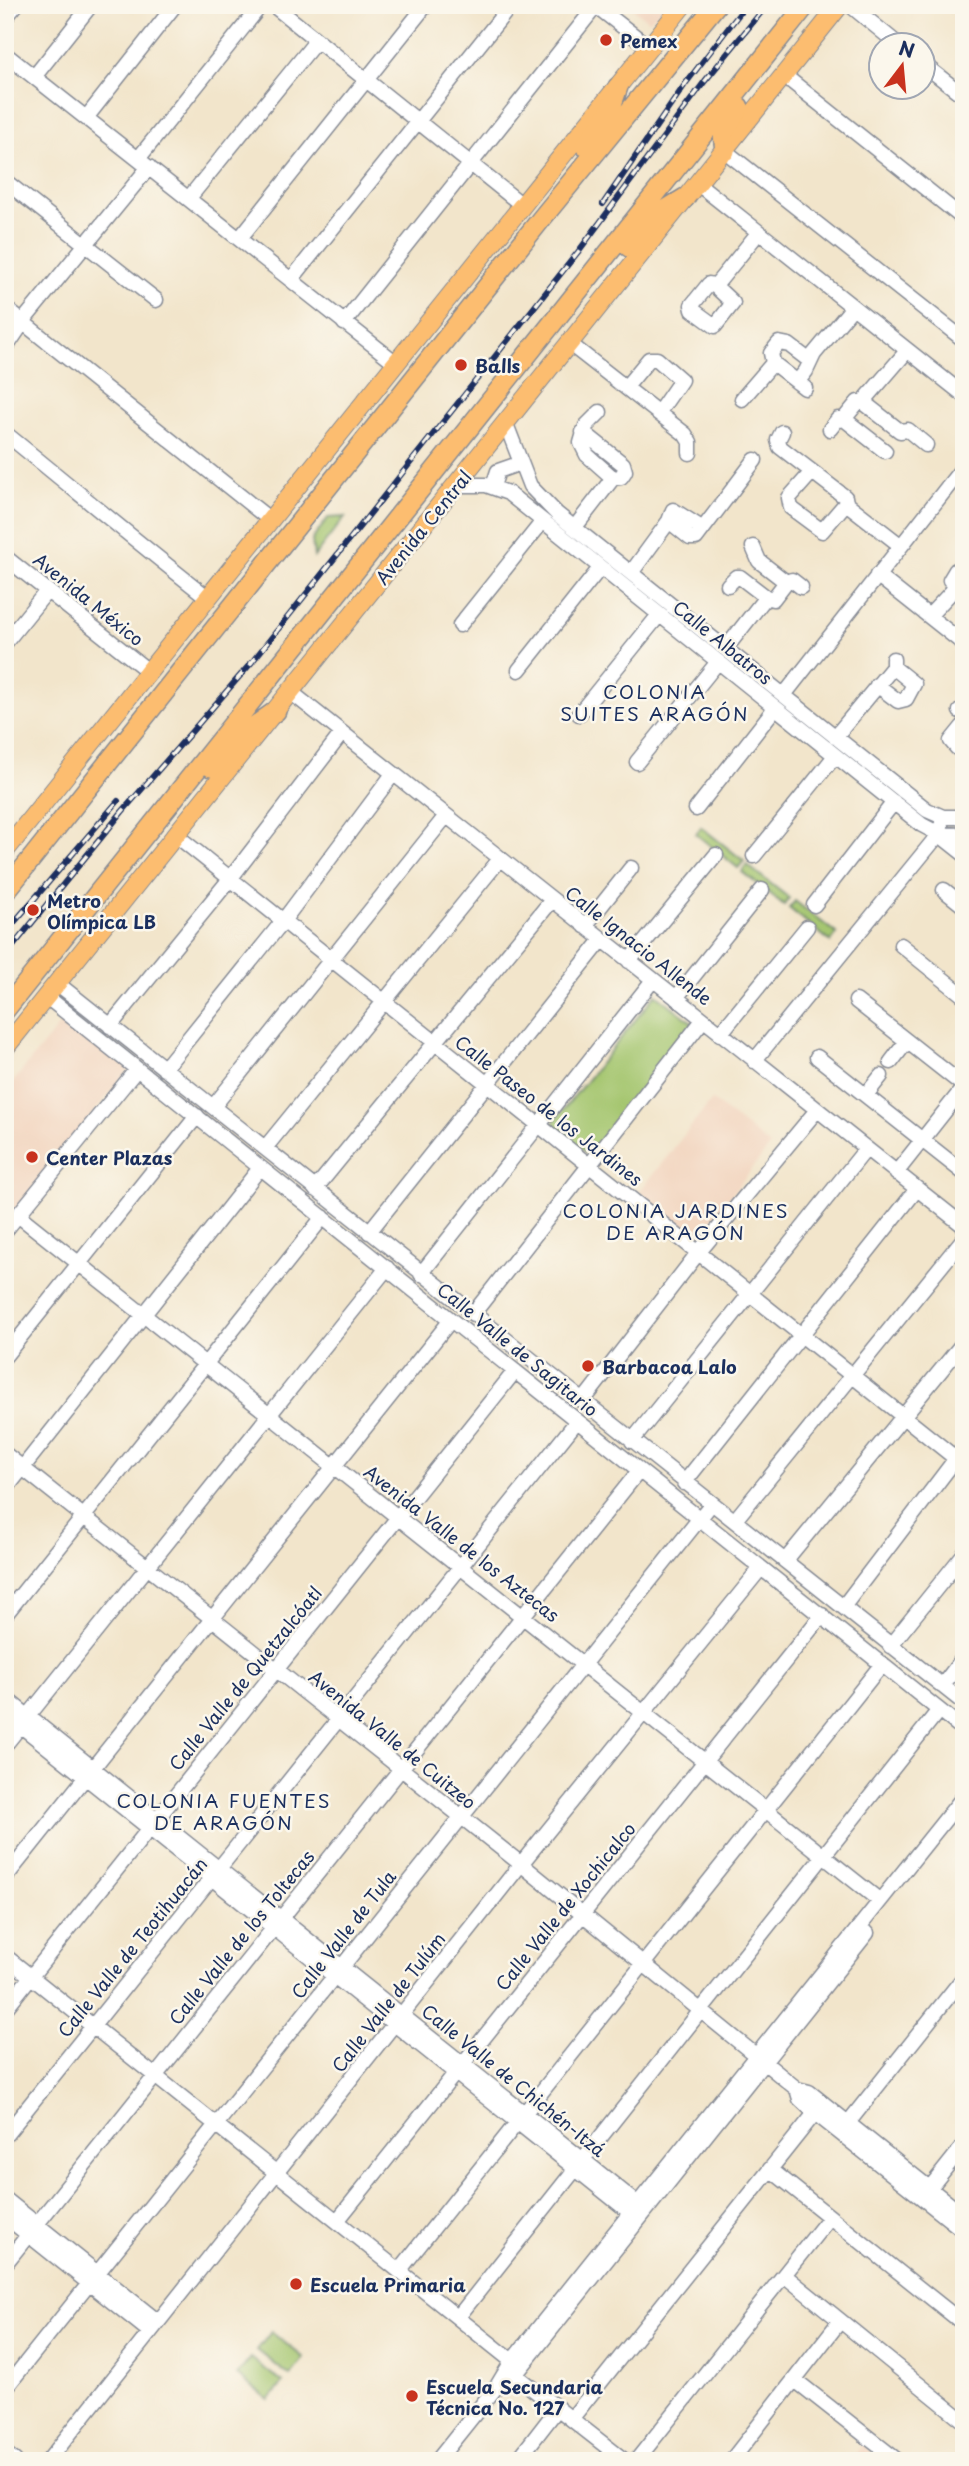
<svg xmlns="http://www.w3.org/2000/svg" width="969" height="2466" font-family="'Playpen Sans',sans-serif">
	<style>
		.built { fill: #f2d4be }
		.green { fill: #a5c66f; stroke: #607a66; stroke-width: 2 }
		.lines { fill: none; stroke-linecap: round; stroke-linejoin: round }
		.minor-casing { stroke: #868a94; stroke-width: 17 }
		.major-casing { stroke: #868a94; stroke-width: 20 }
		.highway-casing { stroke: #868a94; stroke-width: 22 }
		.minor { stroke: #fff; stroke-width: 14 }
		.major { stroke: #fcbd6f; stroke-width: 18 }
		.highway { stroke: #fcbd6f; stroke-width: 19 }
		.rail-casing { stroke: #1b2f5e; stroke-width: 6 }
		.rail { stroke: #fbf7ec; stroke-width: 3.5; stroke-dasharray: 10; stroke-linecap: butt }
		.poi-dot { fill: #c8321e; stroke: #fbf7ec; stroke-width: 2.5 }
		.labels { text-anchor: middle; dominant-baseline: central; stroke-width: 5; stroke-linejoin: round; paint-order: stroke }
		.poi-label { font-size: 18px; font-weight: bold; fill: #1b2f5e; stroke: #fbf7ec; text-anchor: start }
		.street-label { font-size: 18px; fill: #1b2f5e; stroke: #fbf7ec }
		.neighbourhood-label { font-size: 19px; letter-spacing: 2px; fill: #1b2f5e; stroke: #fbf7ec }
	</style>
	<rect width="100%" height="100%" fill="#fbf7ec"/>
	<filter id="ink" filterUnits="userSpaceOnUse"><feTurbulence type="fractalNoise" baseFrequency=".0143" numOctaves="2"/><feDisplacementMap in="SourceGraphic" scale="14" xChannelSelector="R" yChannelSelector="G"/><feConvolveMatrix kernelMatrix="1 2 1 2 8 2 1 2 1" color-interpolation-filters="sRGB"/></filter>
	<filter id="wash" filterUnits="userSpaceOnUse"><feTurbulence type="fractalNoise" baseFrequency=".00686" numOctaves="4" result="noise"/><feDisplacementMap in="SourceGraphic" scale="28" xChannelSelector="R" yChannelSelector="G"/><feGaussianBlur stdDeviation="1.57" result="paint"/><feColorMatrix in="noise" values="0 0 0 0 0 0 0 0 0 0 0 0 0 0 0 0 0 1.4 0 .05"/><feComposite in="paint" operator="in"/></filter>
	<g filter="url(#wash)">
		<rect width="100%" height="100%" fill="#f2e5cb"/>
		<path class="built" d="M629 5H667L649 21Z
			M65 1018 130 1068 5 1222V1092Z
			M712 1100 770 1146 697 1238 639 1192Z
			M862 2445 882 2461H850Z"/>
		<path class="green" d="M345 517 314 557 312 540 328 518Z
			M701 827 744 861 738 868 696 834Z
			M747 865 789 898 784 905 742 872Z
			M795 901 837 934 831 942 789 908Z
			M656 994 693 1023 589 1155 551 1125Z
			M271 2332 304 2358 290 2376 257 2350Z
			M251 2358 283 2383 269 2400 237 2375Z"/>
	</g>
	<g filter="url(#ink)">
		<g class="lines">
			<defs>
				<path id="minor" d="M273 5 522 205
					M595 5 650 48
					M850 5 900 46
					M5 18 16 5
					M5 54 396 363
					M923 64 964 96
					M34 77 91 5
					M786 77 964 219
					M86 118 175 5
					M725 151 964 340
					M138 159 261 5
					M5 181 156 300
					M697 183 964 395
					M189 198 317 40
					M240 238 426 5
					M291 280 511 5
					M715 286 733 303 715 326 693 310 692 305 709 284 715 286 759 232
					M5 308 269 519
					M344 323 596 6
					M570 344 685 434 690 442V453
					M5 349 28 315 149 167
					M797 382 806 371 814 354 853 307
					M626 387 649 359H657L681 380 659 412
					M805 388 773 363 771 353 779 343 789 345 810 361
					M742 399 773 363
					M863 402 900 431 908 430 926 445
					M600 412 586 426 581 443 587 455 613 478
					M844 419 858 402H863L907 351
					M506 424 530 486 557 514 927 810 943 817H964
					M830 429 838 419H844L885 451
					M782 432 778 440 780 447 845 497 846 503 900 545
					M5 433C73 488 138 543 207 597
					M812 472 789 498 791 508 822 531 846 503
					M457 485H486L508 493 922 825 939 834 964 835
					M493 486 498 471 518 464
					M669 521 690 538H696L755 460
					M575 527 613 478 621 477 625 471 623 464 583 432
					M753 547 759 561
					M5 557 148 671
					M759 561 786 582 792 580 801 587
					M956 570 950 580 964 593
					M631 573 669 521 673 510 703 529
					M877 575 964 644
					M728 585 736 577H740L766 597
					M929 616 956 587
					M460 625 543 521
					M5 643 47 591
					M726 648 766 597 773 599 786 582
					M519 670 600 568
					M877 685 898 701 906 699 914 684 893 667
					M292 693 964 1226
					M784 695 964 466
					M960 711 964 713
					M579 714 659 615
					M964 725 951 741 957 748 964 750
					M835 737 893 667V659
					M637 762 717 663
					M696 809 775 708
					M940 835 964 854
					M177 836 964 1465
					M754 856 835 756
					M944 890 964 906
					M814 905 894 802
					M585 926 631 868
					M901 945 964 996
					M629 961 716 855
					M58 984 964 1703
					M47 997 964 1730
					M676 998 762 890
					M856 1001 964 1086
					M110 1026 230 879 342 733
					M720 1034 807 927
					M817 1057 964 1173
					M754 1061 939 834 941 826
					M891 1062 907 1041
					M164 1069 283 921 393 774
					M866 1095 881 1076
					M213 1107 446 816
					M265 1148 500 859
					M896 1173 964 1087
					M315 1189 552 900
					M18 1215 880 1901
					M5 1231 137 1069
					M369 1232 602 940
					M421 1274 653 980
					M473 1314 703 1020
					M5 1356 197 1116
					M583 1401 698 1253 817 1110
					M632 1441 866 1149
					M5 1454 521 1864 797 2089 809 2092 964 2216
					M684 1483 917 1189
					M5 1490 260 1168
					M735 1520 964 1238
					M785 1561 964 1342
					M843 1607 964 1448
					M5 1615 323 1217
					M890 1646 964 1554
					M942 1686 964 1657
					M5 1698 638 2204
					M5 1713 631 2213
					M5 1745 387 1268
					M5 1878 451 1320
					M5 1956 512 2361
					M5 2009 515 1371
					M797 2089 800 2099 815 2113 964 2231
					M848 2123 964 1977
					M5 2136 577 1421
					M770 2169 964 2324
					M925 2194 964 2145
					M5 2199 157 2321
					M5 2216 149 2331
					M337 2221 822 1615
					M5 2264 639 1471
					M399 2271 882 1664
					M784 2275 964 2421
					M458 2317 939 1710
					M513 2366 515 2375 625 2461
					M795 2380 898 2461
					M498 2385 515 2375 867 1933
					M5 2389 712 1503
					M572 2418 823 2103
					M5 2453 15 2461
					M48 2461 521 1864 761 1568
					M437 2461 497 2386 512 2361 964 1796
					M517 2461 558 2408
					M636 2461 830 2217
					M731 2461 840 2321
					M963 2461 964 2460"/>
				<path id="major" d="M5 851 683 5
					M5 1048 840 5"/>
				<path id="highway" d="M585 146 609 113 618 87
					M725 151 723 134 739 107
					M629 247 662 212 685 198
					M211 767 245 733 276 711
					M5 892 542 218 716 5
					M5 1010 806 5"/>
			</defs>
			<use href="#minor" class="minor-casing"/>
			<use href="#major" class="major-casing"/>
			<use href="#highway" class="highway-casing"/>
			<use href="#minor" class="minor"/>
			<use href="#major" class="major"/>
			<use href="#highway" class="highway"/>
			<defs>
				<path id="rail" d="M603 204 686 83 746 5
					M5 933 118 801
					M5 956 122 812 252 662 578 252 705 81 767 5"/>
			</defs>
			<use href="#rail" class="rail-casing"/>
			<use href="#rail" class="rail"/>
		</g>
	</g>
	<g class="poi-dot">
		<circle cx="606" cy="40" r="7"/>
		<circle cx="461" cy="365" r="7"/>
		<circle cx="33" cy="910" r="7"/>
		<circle cx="32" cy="1157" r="7"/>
		<circle cx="588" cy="1366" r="7"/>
		<circle cx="296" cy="2284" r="7"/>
		<circle cx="412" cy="2396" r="7"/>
	</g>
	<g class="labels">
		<g class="poi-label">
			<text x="620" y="40">Pemex</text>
			<text x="475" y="365">Balls</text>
			<text x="47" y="900">Metro<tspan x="47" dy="21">Olímpica LB</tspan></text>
			<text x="46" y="1157">Center Plazas</text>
			<text x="602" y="1366">Barbacoa Lalo</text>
			<text x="310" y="2284">Escuela Primaria</text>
			<text x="426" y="2386">Escuela Secundaria<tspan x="426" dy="21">Técnica No. 127</tspan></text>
		</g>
		<g class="street-label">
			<text transform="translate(423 527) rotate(-51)">Avenida Central</text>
			<text transform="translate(89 599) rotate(39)">Avenida México</text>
			<text transform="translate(723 642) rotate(39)">Calle Albatros</text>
			<text transform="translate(639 945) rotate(38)">Calle Ignacio Allende</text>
			<text transform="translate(549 1110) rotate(38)">Calle Paseo de los Jardines</text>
			<text transform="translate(518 1349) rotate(39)">Calle Valle de Sagitario</text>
			<text transform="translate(462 1543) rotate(38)">Avenida Valle de los Aztecas</text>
			<text transform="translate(245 1678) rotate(-51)">Calle Valle de Quetzalcóatl</text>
			<text transform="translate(393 1739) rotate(39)">Avenida Valle de Cuitzeo</text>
			<text transform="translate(565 1906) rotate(-51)">Calle Valle de Xochicalco</text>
			<text transform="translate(343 1934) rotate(-52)">Calle Valle de Tula</text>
			<text transform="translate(241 1937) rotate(-51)">Calle Valle de los Toltecas</text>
			<text transform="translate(132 1947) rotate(-51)">Calle Valle de Teotihuacán</text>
			<text transform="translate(388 2002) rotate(-52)">Calle Valle de Tulúm</text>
			<text transform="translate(514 2080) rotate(39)">Calle Valle de Chichén-Itzá</text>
		</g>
		<g class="neighbourhood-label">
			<text x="655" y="691">COLONIA<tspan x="655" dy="22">SUITES ARAGÓN</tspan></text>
			<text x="676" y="1210">COLONIA JARDINES<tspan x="676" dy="22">DE ARAGÓN</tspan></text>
			<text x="224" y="1800">COLONIA FUENTES<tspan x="224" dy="22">DE ARAGÓN</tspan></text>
		</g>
	</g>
	<rect width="969" height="2466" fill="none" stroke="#fbf7ec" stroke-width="28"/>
	<g transform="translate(902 66) rotate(16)"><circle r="33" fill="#fbf7ec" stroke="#a1a7b3" stroke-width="2"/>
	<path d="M0-5L12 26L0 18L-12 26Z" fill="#c8321e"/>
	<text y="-10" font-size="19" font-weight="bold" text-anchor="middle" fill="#1b2f5e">N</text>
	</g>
</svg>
